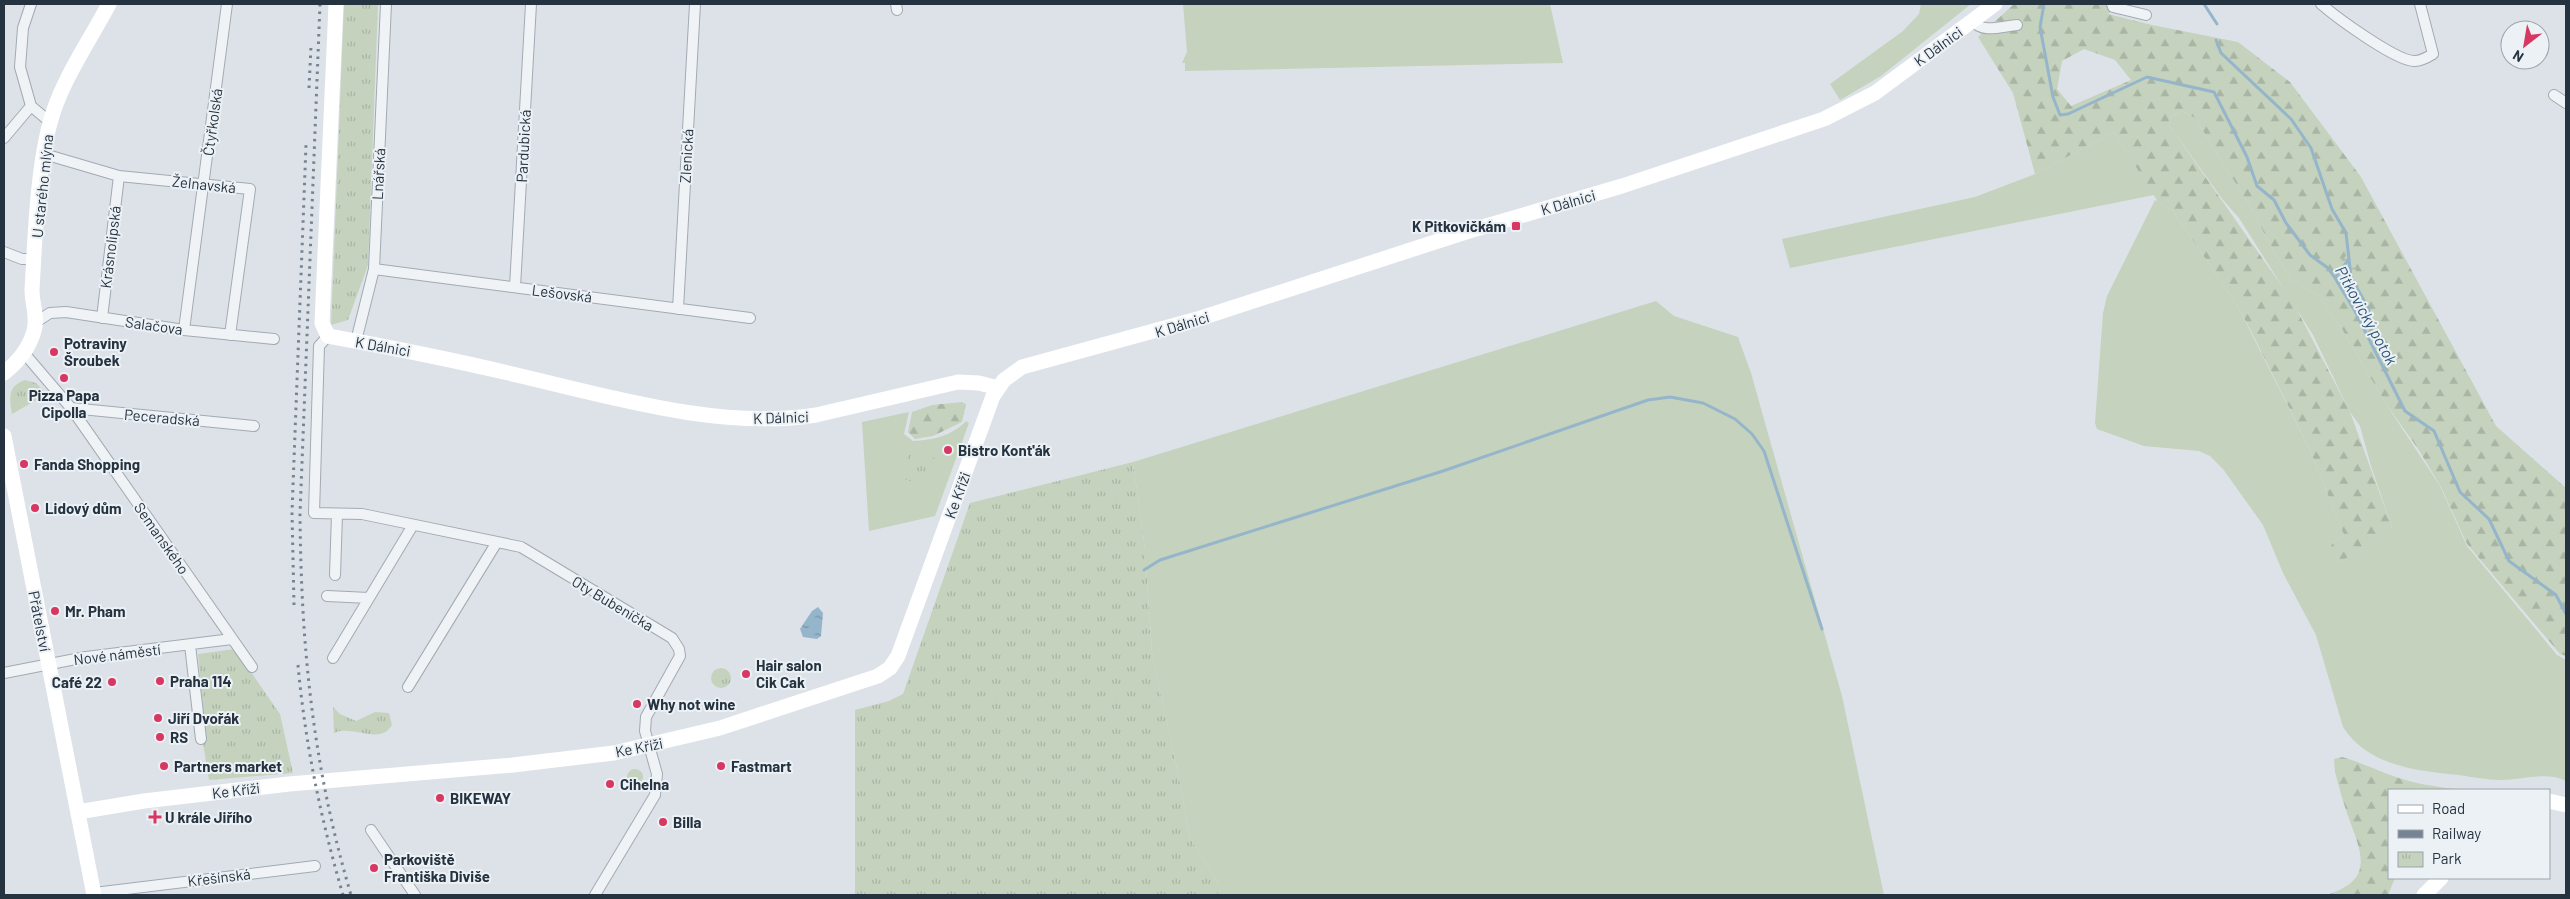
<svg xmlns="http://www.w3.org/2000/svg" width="2570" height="899" font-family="Barlow,sans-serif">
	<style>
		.grass { fill: #c5d2bd }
		.forest { fill: url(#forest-firs); fill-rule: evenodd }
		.wetland { fill: url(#wetland-marsh) }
		.park { fill: url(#park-tufts) }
		.water { fill: url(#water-ripples) }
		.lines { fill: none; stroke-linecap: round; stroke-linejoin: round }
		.stream { stroke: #95b5cb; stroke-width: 3 }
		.street-casing { stroke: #a2aab2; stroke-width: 12 }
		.street { stroke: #f0f3f6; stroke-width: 10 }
		.secondary { stroke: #fff; stroke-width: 15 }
		.rail { stroke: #758392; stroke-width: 3; stroke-dasharray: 2.5 5; stroke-linecap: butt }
		.poi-dot { fill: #d73760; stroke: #ecf1f5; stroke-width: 2 }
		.labels { text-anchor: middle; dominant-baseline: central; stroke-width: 4; stroke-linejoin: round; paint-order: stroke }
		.street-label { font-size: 15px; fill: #25323f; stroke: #ecf1f5 }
		.poi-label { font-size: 15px; font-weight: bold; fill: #25323f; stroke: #ecf1f5; text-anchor: start }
		.water-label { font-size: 16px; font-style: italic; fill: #2d5576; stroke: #ecf1f5 }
	</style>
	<defs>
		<pattern id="forest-firs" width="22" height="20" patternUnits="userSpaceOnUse" patternTransform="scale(1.25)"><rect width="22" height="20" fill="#c5d2bd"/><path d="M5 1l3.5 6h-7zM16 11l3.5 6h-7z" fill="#a9b5a4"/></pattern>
		<pattern id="wetland-marsh" width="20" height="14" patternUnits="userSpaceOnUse" patternTransform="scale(1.25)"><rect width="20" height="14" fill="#c5d2bd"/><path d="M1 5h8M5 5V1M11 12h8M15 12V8" fill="none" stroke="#a9b5a4"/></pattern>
		<pattern id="park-tufts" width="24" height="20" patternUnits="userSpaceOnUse" patternTransform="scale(1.25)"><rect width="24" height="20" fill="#c5d2bd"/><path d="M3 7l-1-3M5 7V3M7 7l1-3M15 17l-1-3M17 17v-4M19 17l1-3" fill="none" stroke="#a9b5a4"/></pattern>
		<pattern id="water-ripples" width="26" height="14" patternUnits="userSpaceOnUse" patternTransform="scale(1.25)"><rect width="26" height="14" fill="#95b5cb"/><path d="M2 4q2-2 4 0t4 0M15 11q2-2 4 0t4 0" fill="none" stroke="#7994a6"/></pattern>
	</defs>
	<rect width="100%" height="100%" fill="#dde2e8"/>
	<path class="grass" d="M1183 4H1550L1563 63 1185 71V63H1182L1187 52Z
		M1921 4H1971L1881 76 1840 100 1830 84 1903 31 1919 14Z
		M2182 111 2195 118 2251 208 2275 254 2292 280 2317 295 2342 329 2386 404 2440 486 2467 546 2557 655 2566 660V781C2547 771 2522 780 2501 780 2487 780 2473 777 2459 775 2417 771 2368 766 2343 727L2316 635 2283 573 2263 525 2223 469 2210 456 2199 451 2144 446 2097 429 2095 423 2103 313 2107 296 2155 200 2172 210 2237 305 2310 450 2344 535 2333 543 2338 563 2368 545 2392 527 2371 466 2360 426 2350 412 2313 335 2239 218 2223 200 2169 125 2170 117Z
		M2114 132 2154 195 1790 268 1782 239 1975 197 2035 174Z
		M1656 301 1674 316 1738 337 1751 373 1842 696 1884 895H1218V883L1190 838 1180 783 1152 653 1145 549 1133 462Z
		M909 412 904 434 913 441C933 440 952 436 966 421L969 423 935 516 869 531 862 422Z"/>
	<path class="forest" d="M2014 4H2118L2108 14 2152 25 2238 42 2290 82 2361 177 2496 426 2566 488V656L2560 654 2467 544 2441 487 2418 449 2386 404 2342 329 2317 295 2292 280 2275 254 2251 208 2195 118 2182 111 2170 117 2169 125 2293 302 2350 412 2392 527 2379 539 2338 563 2329 560 2326 553 2333 543 2344 535 2310 450 2253 335 2237 305 2172 210 2158 202 2114 132 2035 174 2013 93 1978 37ZM2084 49 2115 60 2131 80 2071 106 2057 89 2062 61Z
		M962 402 966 404 962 422 933 436 915 439 908 432 912 412 932 405Z
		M2342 757C2360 762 2376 770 2393 776 2415 784 2438 787 2462 790H2389V878H2395L2388 895H2326C2375 880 2362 854 2348 816 2343 802 2339 787 2335 772L2334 759Z"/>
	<path class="wetland" d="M2349 253 2353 257 2359 286 2358 289 2353 287 2337 264Z"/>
	<path class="park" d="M344 4H378L368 265 348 320 331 325Z
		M25 380 36 383 47 394 12 414C9 397 8 386 25 380Z
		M908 449 937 459 925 487 904 479Z
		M1133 462 1145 549 1152 653 1180 783 1190 838 1218 883V895H855V710L889 701 903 694 970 503Z
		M235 649 280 714 293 773 209 780 202 737H206L198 654Z
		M711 678a10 10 0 1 1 20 0a10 10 0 1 1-20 0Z
		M333 707 340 714 356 721 375 712 389 713 392 725C380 746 352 724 334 733Z
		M627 777a8 8 0 1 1 16 0a8 8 0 1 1-16 0Z"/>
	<path class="water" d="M818 607 823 613 821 636 817 639 803 637 800 629 812 611Z"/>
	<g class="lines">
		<path class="stream" d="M2044 4 2040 27 2053 97 2060 115 2068 114 2147 77 2214 92 2247 157 2257 186 2274 200 2286 223 2310 255 2328 268 2335 278 2355 311 2405 411 2434 431 2460 492 2489 519 2509 561 2556 595 2566 614
			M2204 4 2217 24
			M2216 40 2221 53 2291 119 2311 148 2332 209 2346 233 2351 277 2369 310 2363 326
			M2335 278 2349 259
			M1144 570 1160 560 1443 471 1648 400 1670 397 1703 403 1735 419 1752 434 1764 451 1822 629"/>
		<defs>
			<path id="street" d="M31 4 23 28 20 67 31 106 50 122
				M896 4 897 10
				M2112 4 2113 7 2146 15
				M2321 4C2336 17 2397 62 2415 61 2421 61 2428 57 2433 54L2420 4
				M1973 21C1982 34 2003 26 2017 25
				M2554 95 2566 103
				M4 138 31 106
				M44 154 119 176 250 189 230 335
				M4 252 22 259H34
				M374 269 750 318
				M515 287 531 4
				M678 309 695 4
				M102 318 119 176
				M36 322 50 313 66 312 184 330 274 339
				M184 330 227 4
				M328 336 319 346 314 513 362 514 521 547 672 638 679 649 680 656 646 717 645 731 657 774 655 795 595 895
				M356 341 374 269 386 4
				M24 353 71 408 252 667
				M71 408 254 426
				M335 575 337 514
				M327 596 369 598
				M190 645 201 739
				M333 658 413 525
				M4 673 86 657 232 639
				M408 687 497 542
				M371 830 415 895
				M94 893 315 866"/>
		</defs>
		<use href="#street" class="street-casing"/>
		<use href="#street" class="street"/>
		<path class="secondary" d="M336 4 322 323 328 336C394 348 459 361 525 377 614 398 724 430 816 415L958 382 979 383 998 388
			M4 373C18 362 29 349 34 331 38 317 32 304 32 290 35 239 37 171 50 123 61 81 89 42 109 4
			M4 436 94 895
			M2549 801 2566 805
			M78 812 144 801 289 784 513 765 614 753 720 728 878 676 890 668 898 656 993 396 1004 380 1022 367 1201 318 1469 231 1622 186 1824 119 1875 93 1995 4
			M2424 895 2441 878"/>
		<path class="rail" d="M320 4 300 514C301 647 313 767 351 895
			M309 88 311 46
			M294 605 292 512 306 145
			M298 665C305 743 321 820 343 895"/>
	</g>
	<g class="poi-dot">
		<rect x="1511" y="221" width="10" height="10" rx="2.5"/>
		<circle cx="54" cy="352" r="5"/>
		<circle cx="64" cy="378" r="5"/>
		<circle cx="948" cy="450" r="5"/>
		<circle cx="24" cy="464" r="5"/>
		<circle cx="35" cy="508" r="5"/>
		<circle cx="55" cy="611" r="5"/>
		<circle cx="746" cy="674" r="5"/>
		<circle cx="160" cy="681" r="5"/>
		<circle cx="112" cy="682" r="5"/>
		<circle cx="637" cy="704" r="5"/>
		<circle cx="158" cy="718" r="5"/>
		<circle cx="160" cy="737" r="5"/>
		<circle cx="164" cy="766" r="5"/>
		<circle cx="721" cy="766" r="5"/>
		<circle cx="610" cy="784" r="5"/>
		<circle cx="440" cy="798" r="5"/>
		<path d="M152.5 809.5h5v5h5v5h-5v5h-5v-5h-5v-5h5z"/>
		<circle cx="663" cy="822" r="5"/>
		<circle cx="374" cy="868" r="5"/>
	</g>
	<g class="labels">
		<g class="street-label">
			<text transform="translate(1938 46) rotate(-36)">K Dálnici</text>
			<text transform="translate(212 122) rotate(-82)">Čtyřkolská</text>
			<text transform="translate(523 146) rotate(-87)">Pardubická</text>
			<text transform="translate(686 156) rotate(-87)">Zlenická</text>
			<text transform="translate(378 174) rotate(-87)">Lnářská</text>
			<text transform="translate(204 184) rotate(6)">Želnavská</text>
			<text transform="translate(42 186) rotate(-84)">U starého mlýna</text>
			<text transform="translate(1568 202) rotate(-16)">K Dálnici</text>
			<text transform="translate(110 247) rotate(-83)">Krásnolipská</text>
			<text transform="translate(562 293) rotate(7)">Lešovská</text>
			<text transform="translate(1182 324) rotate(-17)">K Dálnici</text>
			<text transform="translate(154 325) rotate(8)">Salačova</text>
			<text transform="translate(383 346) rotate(10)">K Dálnici</text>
			<text transform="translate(162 417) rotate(5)">Peceradská</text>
			<text transform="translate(781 417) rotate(-2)">K Dálnici</text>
			<text transform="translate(957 495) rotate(-70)">Ke Kříži</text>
			<text transform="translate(162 538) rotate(55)">Semanského</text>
			<text transform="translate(613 603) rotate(31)">Oty Bubeníčka</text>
			<text transform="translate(40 621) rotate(79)">Přátelství</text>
			<text transform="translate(117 654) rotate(-7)">Nové náměstí</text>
			<text transform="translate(639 747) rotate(-11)">Ke Kříži</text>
			<text transform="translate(236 790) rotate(-7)">Ke Kříži</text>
			<text transform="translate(219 877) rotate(-7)">Křešínská</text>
		</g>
		<g class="poi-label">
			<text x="1506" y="226" text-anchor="end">K Pitkovičkám</text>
			<text x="64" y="343">Potraviny<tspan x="64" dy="17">Šroubek</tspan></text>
			<text x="64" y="395" text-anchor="middle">Pizza Papa<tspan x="64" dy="17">Cipolla</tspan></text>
			<text x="958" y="450">Bistro Kont'ák</text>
			<text x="34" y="464">Fanda Shopping</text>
			<text x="45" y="508">Lidový dům</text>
			<text x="65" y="611">Mr. Pham</text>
			<text x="756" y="665">Hair salon<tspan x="756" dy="17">Cik Cak</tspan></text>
			<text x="170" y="681">Praha 114</text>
			<text x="102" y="682" text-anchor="end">Café 22</text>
			<text x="647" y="704">Why not wine</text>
			<text x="168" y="718">Jiří Dvořák</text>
			<text x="170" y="737">RS</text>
			<text x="174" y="766">Partners market</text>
			<text x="731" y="766">Fastmart</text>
			<text x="620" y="784">Cihelna</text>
			<text x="450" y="798">BIKEWAY</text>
			<text x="165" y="817">U krále Jiřího</text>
			<text x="673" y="822">Billa</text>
			<text x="384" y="859">Parkoviště<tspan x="384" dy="17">Františka Diviše</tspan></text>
		</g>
		<g class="water-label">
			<text transform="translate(2367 315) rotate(61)">Pitkovický potok</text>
		</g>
	</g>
	<rect width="2570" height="899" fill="none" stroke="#25323f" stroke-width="10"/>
	<rect x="2388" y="789" width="162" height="90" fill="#ecf1f5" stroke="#9ca5ac"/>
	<rect x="2398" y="805" width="25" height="8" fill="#ffffff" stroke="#9ca5ac"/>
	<text x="2432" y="814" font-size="15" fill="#25323f">Road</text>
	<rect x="2398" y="830" width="25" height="8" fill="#758392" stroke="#9ca5ac"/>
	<text x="2432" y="839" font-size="15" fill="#25323f">Railway</text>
	<rect x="2398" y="852" width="25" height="15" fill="url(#park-tufts)" stroke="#9ca5ac"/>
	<text x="2432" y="864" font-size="15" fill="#25323f">Park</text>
	<g transform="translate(2525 45) rotate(211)"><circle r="24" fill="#ecf1f5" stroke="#9ca5ac"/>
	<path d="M0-4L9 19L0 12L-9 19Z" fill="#d73760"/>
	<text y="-8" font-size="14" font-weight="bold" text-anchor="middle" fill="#25323f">N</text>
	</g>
</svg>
